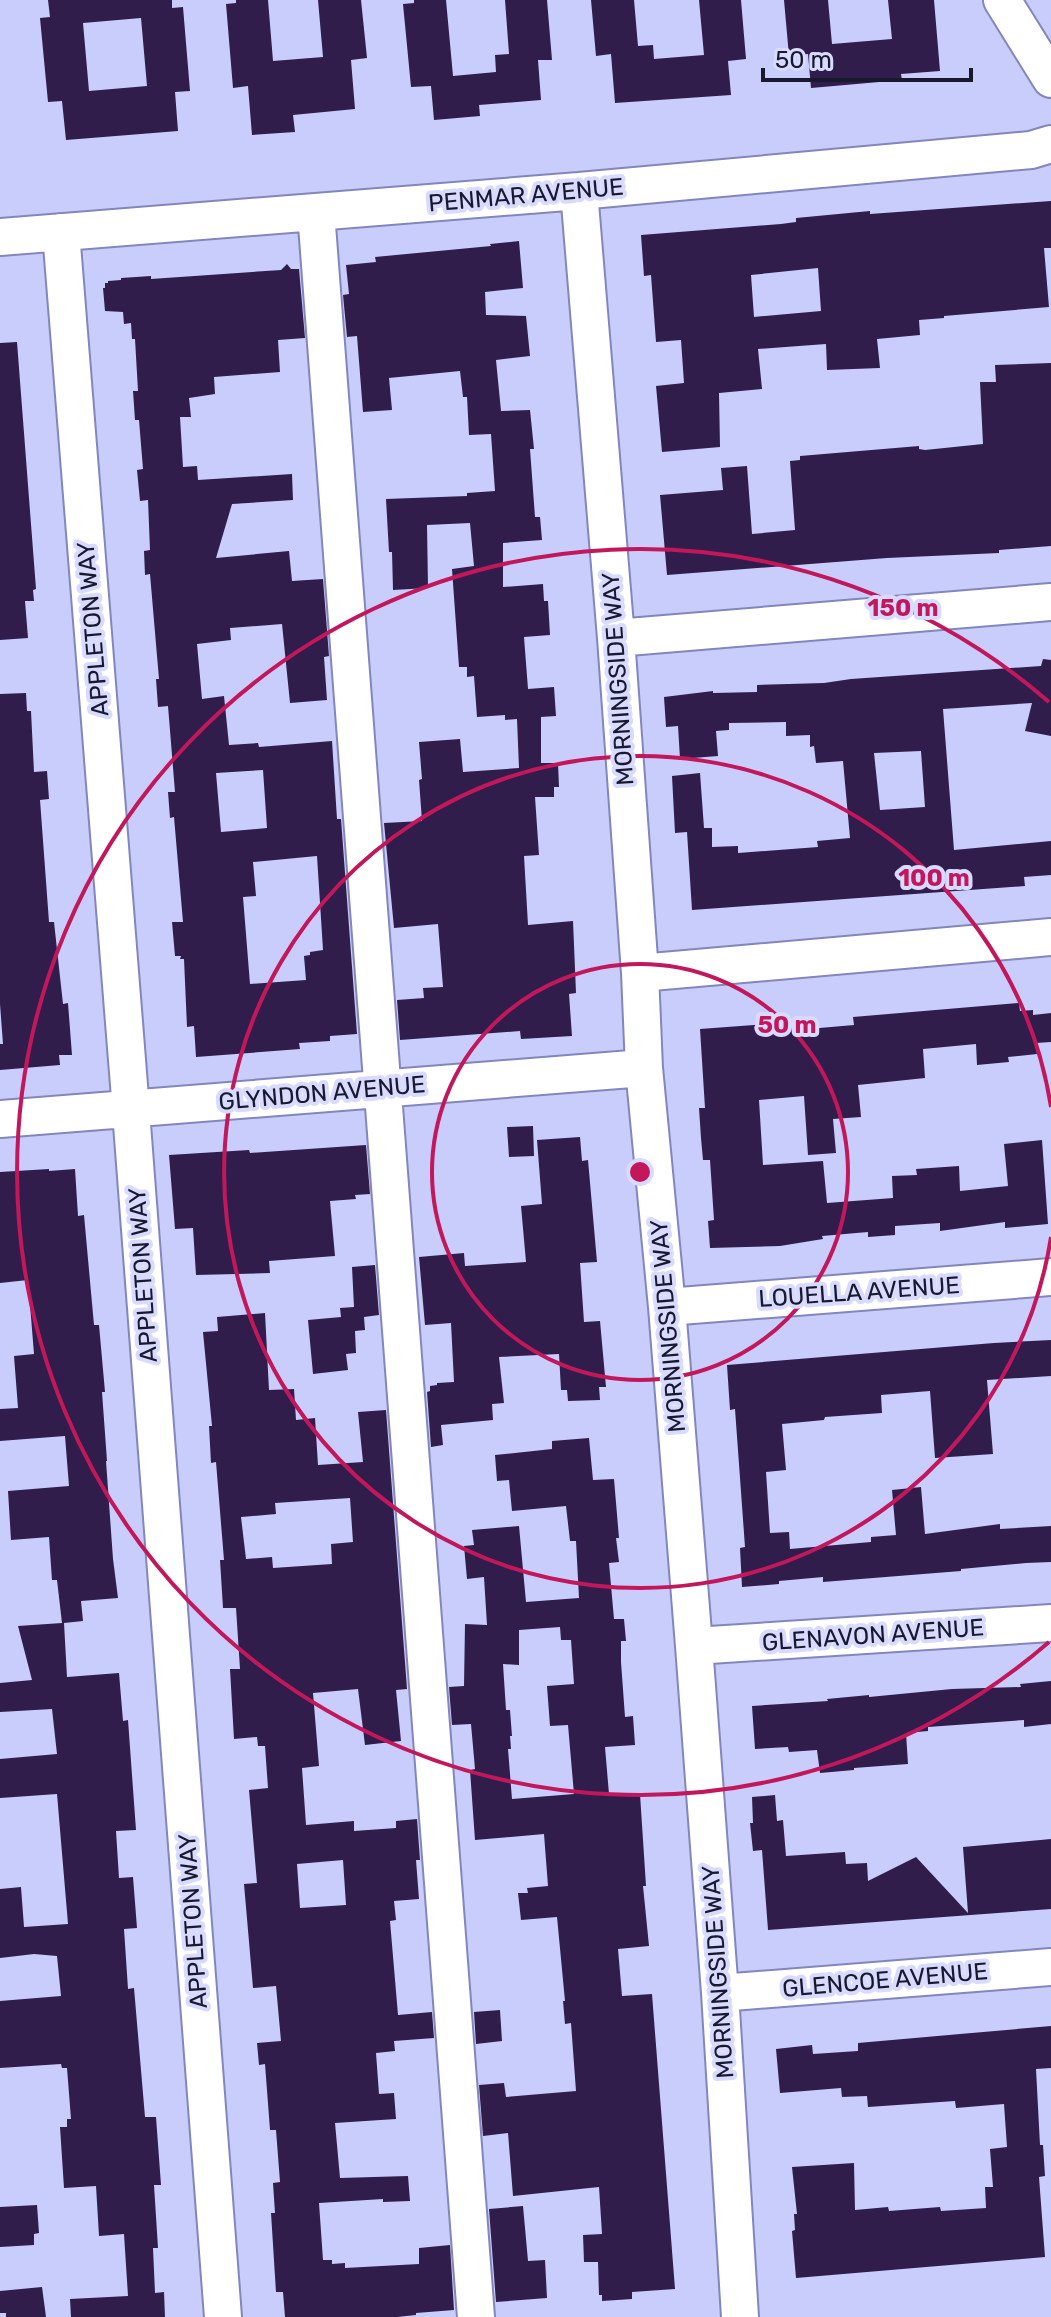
<svg xmlns="http://www.w3.org/2000/svg" width="1051" height="2317" font-family="Rubik,sans-serif">
	<style>
		.building { fill: #311d4b; fill-rule: evenodd }
		.lines { fill: none; stroke-linecap: round; stroke-linejoin: round }
		.minor-casing { stroke: #8286bc; stroke-width: 40 }
		.minor { stroke: #fff; stroke-width: 36 }
		.ring { fill: none; stroke: #c2185b; stroke-width: 4 }
		.labels { text-anchor: middle; dominant-baseline: central; stroke-width: 8; stroke-linejoin: round; paint-order: stroke }
		.street-label { font-size: 24px; fill: #18192e; stroke: #d8dbff }
		.centre { fill: #c2185b; stroke: #d8dbff; stroke-width: 4 }
		.ring-label { font-size: 24px; text-anchor: middle; font-weight: bold; fill: #c2185b; stroke: #d8dbff; stroke-width: 8; stroke-linejoin: round; paint-order: stroke }
	</style>
	<rect width="100%" height="100%" fill="#c9cdfc"/>
	<path class="building" d="M48 0H172V8L183 7 190 91 175 92 178 131 66 140 62 101 48 102 40 18 50 17ZM141 18 147 86 89 91 83 23Z
		M236 0H268L273 61 323 57 318 0H361L367 58 351 60 355 109 293 115 295 132 252 135 248 86 233 88 226 4 236 3Z
		M414 0H446L453 76 496 72 495 55 509 54 505 0H547L552 60H538L541 100 479 105 480 116 434 120 431 86 411 87 403 4 414 3Z
		M591 0H634L638 46 653 45 654 59 704 55 699 0H741L746 59 728 61 731 95 615 103 611 54 596 56Z
		M784 0H828L832 44 892 39 888 0H934L940 71 901 74 902 80 811 88 808 54 789 56Z
		M1051 201V248H1044L1049 307 944 316V318L919 320 920 335 877 339 880 368 827 370 826 344 758 349 762 389 719 393 720 447 662 452 656 386 684 383 681 340 656 342 651 275 644 276 641 235 781 224 796 222V218L870 211V214ZM818 268 821 311 754 317 751 275Z
		M519 241 523 288 485 292 486 315 526 316 530 356 496 360 501 411 530 410 534 449H530L535 517H540L542 540 503 543V587L543 584 544 601H548L550 635 524 637 528 689 554 687 556 716 541 717V763H558L559 787H554V797H535L539 855 524 856 528 925 573 921 576 993 569 994 572 1036 521 1039 520 1031 400 1040 397 1000 424 998 423 988 443 987 438 924 394 928 384 823 422 821 419 780 422 779 419 742 460 739 463 772 519 768 517 719 505 720V715L477 717 474 676 467 677V667H459L452 569 474 566 470 523 427 525 428 588 393 590 392 552H389L386 499 467 496V493L495 491 491 434 469 435 467 397H463L460 371 389 378 392 410 363 412 357 336 347 337 343 295 349 294 346 265 376 262 375 257 491 246 490 244Z
		M287 264 291 269H299L305 338 278 340 280 372 214 377 215 394 189 398 191 417H180L183 467 197 466 198 480 292 474 293 500 232 504 216 558 289 551 292 581 323 579 329 656 324 657 327 700 290 703 282 624 230 628 231 640 197 644 202 699 224 696 229 745 258 743 259 747 332 741 337 819H341L357 1034 330 1036V1041L299 1043 300 1049 196 1057 194 1026 187 1027 184 959H180L181 956H175L172 922H183L174 817 170 818 168 792H175L168 706 158 707 156 679H159L150 574 145 575 144 551 150 550 148 500 140 501 137 470 143 469 139 420H135L133 391H138L135 339H132L131 323 124 324 123 312 105 311 103 288H105V283H108V281L121 280V278L151 276V279L281 270ZM263 770 267 828 221 832 216 773ZM317 856 323 950 310 952V955L304 956 306 980 250 984 243 897 256 896 253 862Z
		M17 342 36 589 33 590 34 601H25L28 638 0 640V343Z
		M1051 363V546L999 550V553L887 558 667 575 660 495 723 490 721 468 747 466 752 534 795 530 790 461 800 460V456L919 446V449L925 450 983 444 980 382H996L995 365Z
		M1043 659 1051 660V736L1025 731 1032 703 943 709 954 850 1051 841V875L1024 877 1025 886 692 910 687 832 675 833 672 776 700 773 704 828H712V847L738 846V853L818 847 817 841 850 838 843 761 816 763 814 746 810 747V735L786 736V722L729 723V730L716 731 718 756 680 759 678 726 666 727 664 697 713 691V693L757 692V685L824 683 851 679 1041 666ZM921 751 925 807 880 810 874 753Z
		M26 693 27 711H31L34 772 47 771 49 799 40 800 49 922H54L63 1004 68 1003 72 1055H59L60 1065 0 1070V1044H3L0 1004V694Z
		M1019 1003 1020 1011 1033 1010V1015L1051 1013V1042L1036 1043 1037 1054 1008 1057 1009 1062 977 1065 976 1044 923 1049 925 1078 858 1085 861 1117 833 1119 836 1153 808 1155 804 1096 759 1100 763 1165 823 1161 827 1203 893 1198 892 1176 917 1175 916 1169 959 1166 960 1191 1008 1186 1004 1144 1042 1140 1048 1224 1005 1228V1222L940 1231V1223L895 1226V1235L868 1237V1232L822 1236 823 1239 780 1246 710 1248 708 1221 714 1220 710 1160H703L701 1138 699 1108H705L700 1029 807 1021 808 1029 854 1025 853 1017Z
		M533 1126 534 1156 509 1157 507 1127Z
		M580 1137 582 1161 588 1160 597 1262 580 1263 584 1322 600 1321 606 1387H599L600 1400 568 1401 567 1390H561L559 1354 499 1357 504 1403 492 1404 493 1420 441 1425 443 1445 431 1447 427 1392 430 1391V1386L437 1385V1383L454 1382 451 1323 425 1325 419 1257 464 1253 465 1266 526 1262 521 1206 542 1204 537 1140Z
		M366 1145 370 1194 355 1195 356 1199 330 1201 335 1256 269 1261 270 1273 196 1275 193 1228 175 1229 169 1155 249 1150 250 1153Z
		M49 1169V1171L75 1169 78 1216 84 1215 94 1325H99L105 1392H102L107 1461H106L113 1559 118 1598 81 1601 83 1621 64 1623 67 1677 119 1673 123 1721 128 1720 136 1830 116 1831 119 1878 133 1877 137 1928 124 1929 128 1989 134 1988 145 2117H156L161 2185H154L158 2248H153L155 2293 164 2292 165 2317H71L70 2299 128 2296 124 2234 99 2236 96 2186 64 2188 60 2127H67V2119H71L67 2068H62L61 2064 0 2068V2001L61 1996 57 1956 34 1954 0 1958V1889L21 1887 24 1927 68 1924 57 1794 0 1798V1759L57 1754 52 1709 0 1712V1683L32 1680 18 1626 62 1623 57 1580H52L49 1537 11 1540 8 1491 69 1486 65 1436 0 1441V1409L18 1408 14 1356 34 1354 28 1280 0 1283V1172Z
		M375 1265 379 1315 364 1317 365 1330 355 1331 356 1353 346 1354 348 1370 313 1374 308 1320 341 1317 340 1308 354 1307 352 1267Z
		M265 1313 269 1390 294 1389 296 1420 315 1418 318 1465 363 1462 358 1412 386 1410 407 1689 396 1690 401 1741 365 1745 358 1689 313 1693 319 1766 302 1768 306 1825 354 1821V1831L396 1828V1821L417 1819 420 1860H416L419 1899 394 1901 396 1920 390 1921 398 2015 432 2012 434 2038 394 2041 395 2051 376 2053 379 2094 394 2093 396 2119 335 2123 340 2178 408 2176 410 2201 383 2202V2199L319 2203 323 2260H332V2264L345 2263V2268L419 2264V2248L450 2245 454 2310 416 2313V2315L397 2317H285L283 2292H276L271 2213H275L273 2183 280 2182 276 2130H270L265 2064 259 2065 257 2043 281 2041 276 1986 253 1988 244 1884 257 1883 249 1790 268 1788 265 1746H258L257 1737 234 1739 230 1669H240L236 1608H223L220 1560H224L216 1462 211 1463 209 1426H212L203 1332 218 1331 217 1317ZM350 1498 353 1542 331 1544 332 1564 273 1568 272 1557 246 1559 241 1517 276 1514 275 1503ZM343 1860 346 1905 300 1908 297 1864Z
		M1051 1340V1376L987 1380 993 1454 935 1458 930 1391 881 1395 882 1413 825 1417 824 1420 782 1424 786 1470 766 1472 770 1533 789 1532 790 1549 871 1542V1537L896 1535 892 1490 921 1487 925 1534 1000 1524V1529L1051 1526V1562L1026 1563 961 1569V1571L823 1582V1577L779 1581V1584L742 1587 740 1548 745 1547 735 1409 730 1410 727 1365 994 1343Z
		M589 1438 593 1480 614 1479 619 1538H616L619 1562 609 1563 614 1619H624L626 1641H621V1662L625 1717 633 1716 635 1745 605 1747 609 1794H640L646 1886H643L649 1946 618 1949 622 1996 652 1994 675 2289 632 2292V2299L602 2301V2295H599L598 2262H584L583 2235 602 2234 599 2187 513 2196 508 2133 483 2136 479 2085 504 2083 506 2097 576 2091 571 2023 565 2024 563 2001H565L557 1917 521 1920 518 1893H528L527 1888 548 1886 544 1834 475 1840 470 1770 475 1769 471 1724 452 1725 449 1687 464 1686 465 1624 487 1625 484 1577 467 1579 464 1546 474 1545 472 1530 519 1526 526 1602 579 1598 576 1541H570L566 1506 512 1511 509 1480 497 1481 495 1455 552 1449V1441ZM560 1627 561 1640H571L574 1684 547 1686 550 1726 568 1725 574 1794 512 1799 508 1749H511L510 1736H512L510 1710H506L503 1664 519 1665V1630Z
		M1051 1681V1724L1024 1727V1720L928 1727V1731L906 1733 908 1764 854 1768V1770L820 1773 817 1750 789 1752 788 1747 755 1749 752 1706 828 1701 827 1699 869 1695V1697L952 1689 1021 1687 1020 1684Z
		M775 1795 777 1821 783 1820 786 1856 845 1852 846 1864 867 1863 868 1881 916 1857 968 1913 963 1847 1051 1839V1909L768 1930 762 1850 753 1851 750 1823H753L752 1797Z
		M500 2010 502 2041 476 2044 474 2012Z
		M1051 2026V2068L1036 2069 1040 2145H1043L1045 2176 1039 2177 1045 2257 796 2278 792 2231 795 2230 794 2214H797L792 2167 854 2163 855 2210 888 2207 889 2211 940 2207 941 2211 986 2208 985 2187H993L990 2149 1007 2147 1004 2104 956 2108 955 2101 868 2107 867 2096 842 2097 841 2088 780 2093 776 2049 812 2045 813 2054 858 2051V2043Z
		M37 2205 39 2233 34 2234V2245L0 2247V2207Z
		M523 2206 528 2261 545 2260 547 2298 496 2302 489 2209Z
		M42 2287 46 2317H6V2313H0V2291Z"/>
	<g class="lines">
		<defs>
			<path id="minor" d="M1002 0 1051 79
				M579 191 616 638 640 973 644 1068 667 1307 694 1646 720 1993 740 2317
				M316 212 476 2317
				M61 232 129 1085 223 2317
				M0 237 579 191 1031 150 1051 144
				M616 638 1051 602
				M640 973 1051 937
				M0 1119 644 1068
				M667 1307 1051 1277
				M694 1646 1051 1623
				M720 1993 1051 1967"/>
		</defs>
		<use href="#minor" class="minor-casing"/>
		<use href="#minor" class="minor"/>
	</g>
	<g class="ring">
		<circle cx="640" cy="1172" r="208"/>
		<path d="M1051 1237A416 416 0 1 1 1051 1107"/>
		<path d="M1049 1642A623 623 0 1 1 1049 702"/>
	</g>
	<g class="labels">
		<g class="street-label">
			<text transform="translate(526 195) rotate(-5)">PENMAR AVENUE</text>
			<text transform="translate(93 629) rotate(-95)">APPLETON WAY</text>
			<text transform="translate(618 679) rotate(-94)">MORNINGSIDE WAY</text>
			<text transform="translate(322 1093) rotate(-5)">GLYNDON AVENUE</text>
			<text transform="translate(143 1275) rotate(-94)">APPLETON WAY</text>
			<text transform="translate(859 1292) rotate(-4)">LOUELLA AVENUE</text>
			<text transform="translate(668 1326) rotate(-95)">MORNINGSIDE WAY</text>
			<text transform="translate(873 1635) rotate(-4)">GLENAVON AVENUE</text>
			<text transform="translate(193 1921) rotate(-94)">APPLETON WAY</text>
			<text transform="translate(718 1972) rotate(-94)">MORNINGSIDE WAY</text>
			<text transform="translate(885 1980) rotate(-5)">GLENCOE AVENUE</text>
		</g>
	</g>
	<circle cx="640" cy="1172" r="12" class="centre"/>
	<g class="ring-label">
		<text x="903" y="616">150 m</text>
		<text x="934" y="886">100 m</text>
		<text x="787" y="1033">50 m</text>
	</g>
	<path d="M763 68v12h208v-12" fill="none" stroke="#18192e" stroke-width="4"/>
	<text x="775" y="68" font-size="24" fill="#18192e" stroke="#d8dbff" stroke-width="6" paint-order="stroke">50 m</text>
</svg>
